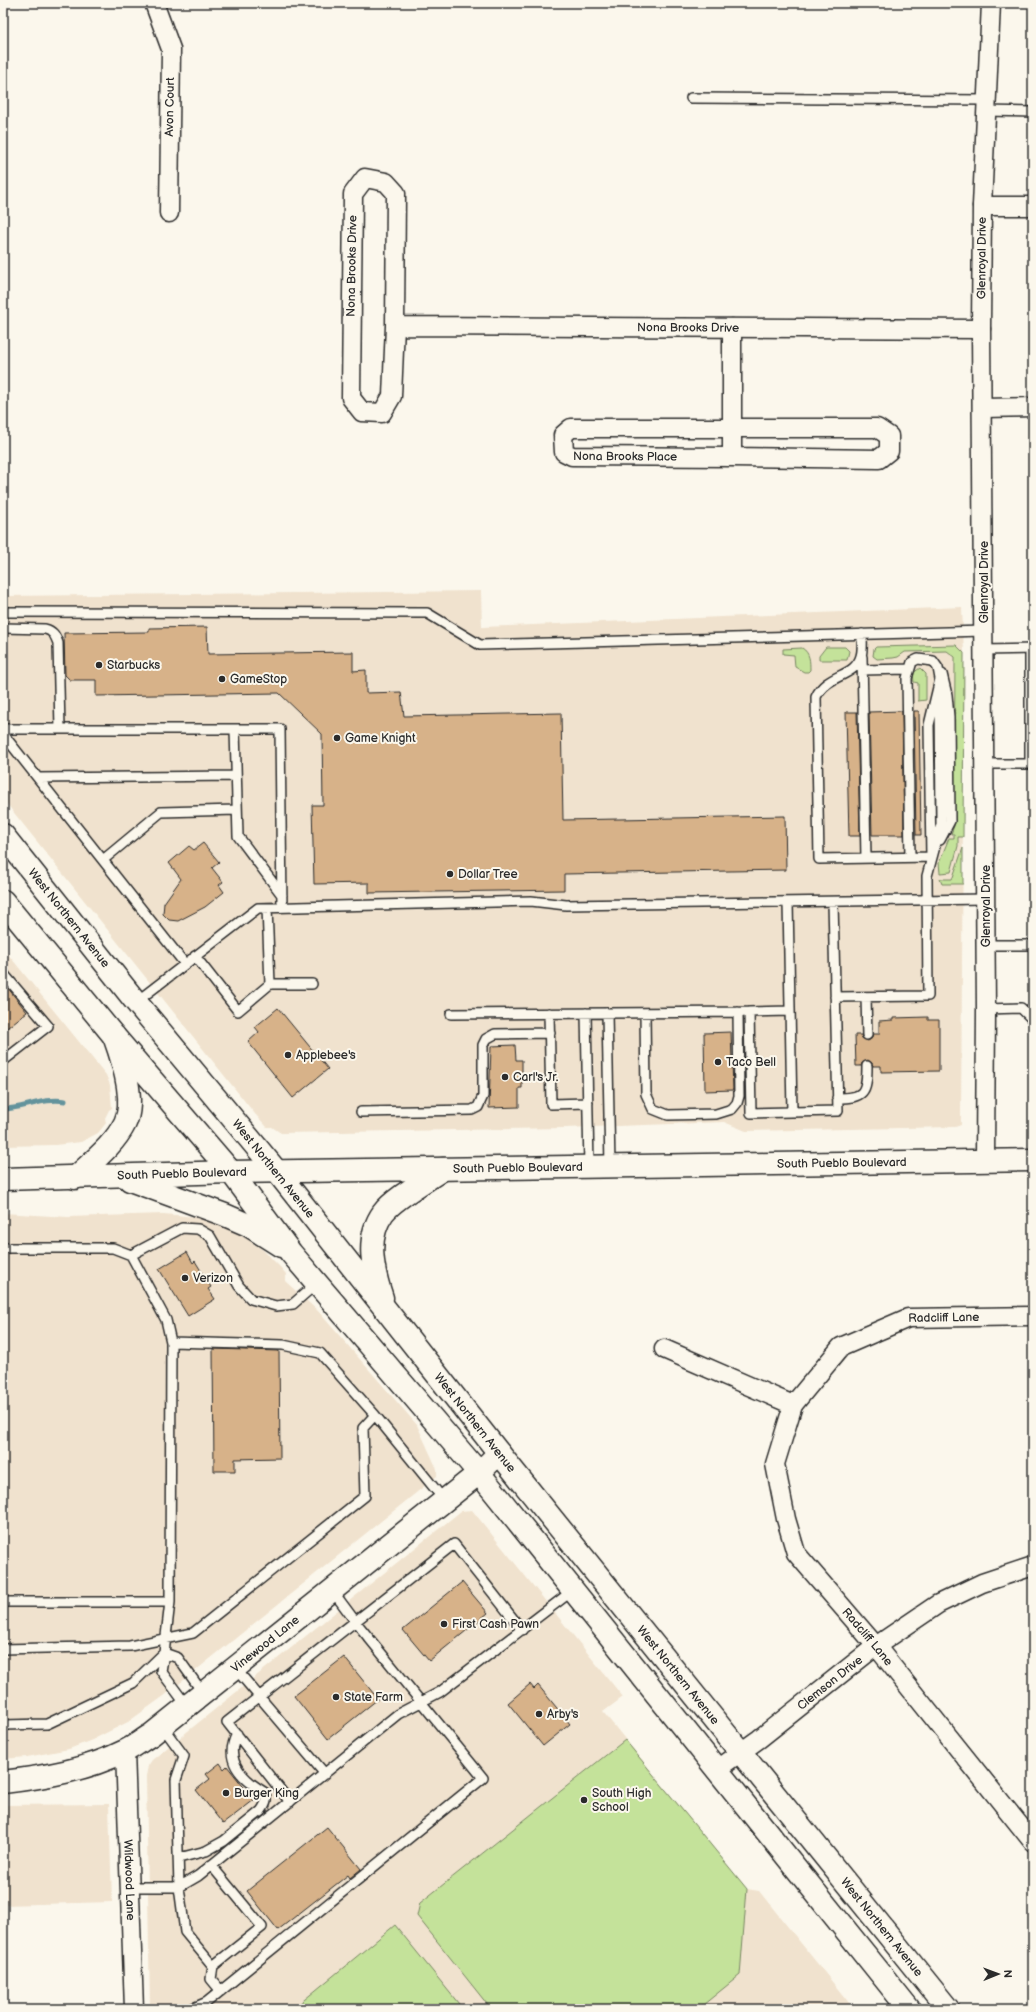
<svg xmlns="http://www.w3.org/2000/svg" width="1036" height="2012" font-family="'Balsamiq Sans',sans-serif">
	<style>
		.built { fill: #f0e2ce }
		.green { fill: #c4e29a; stroke: #788662 }
		.lines { fill: none; stroke-linecap: round; stroke-linejoin: round }
		.stream { stroke: #64939c; stroke-width: 5 }
		.building { fill: #d7b289; stroke: #2b2b2b }
		.lane-casing { stroke: #2b2b2b; stroke-width: 12 }
		.street-casing { stroke: #2b2b2b; stroke-width: 21 }
		.secondary-casing { stroke: #2b2b2b; stroke-width: 25 }
		.primary-casing { stroke: #2b2b2b; stroke-width: 25 }
		.lane { stroke: #fbf7ec; stroke-width: 9 }
		.street { stroke: #fbf7ec; stroke-width: 18 }
		.secondary { stroke: #fbf7ec; stroke-width: 22 }
		.primary { stroke: #fbf7ec; stroke-width: 22 }
		.poi-dot { fill: #2b2b2b; stroke: #fbf7ec; stroke-width: 1.5 }
		.labels { text-anchor: middle; dominant-baseline: central; stroke-width: 4; stroke-linejoin: round; paint-order: stroke }
		.street-label { font-size: 12px; fill: #2b2b2b; stroke: #fbf7ec }
		.poi-label { font-size: 12px; fill: #2b2b2b; stroke: #fbf7ec; text-anchor: start }
	</style>
	<rect width="100%" height="100%" fill="#fbf7ec"/>
	<filter id="ink" filterUnits="userSpaceOnUse"><feTurbulence type="fractalNoise" baseFrequency=".025" numOctaves="2"/><feDisplacementMap in="SourceGraphic" scale="8" xChannelSelector="R" yChannelSelector="G"/><feConvolveMatrix kernelMatrix="1 2 1 2 8 2 1 2 1" color-interpolation-filters="sRGB"/></filter>
	<g filter="url(#ink)">
		<path class="built" d="M481 591 482 627 962 607 964 653 961 1125 955 1127 746 1131 724 1122 565 1128 281 1133 272 1127H267L255 1114 3 799V596Z
			M3 948 106 1075 110 1085 112 1108 109 1110 105 1118 106 1123 98 1133 81 1142 55 1145 3 1146Z
			M3 1213 68 1217 164 1214 196 1217 220 1225 243 1236 263 1250 281 1268 286 1274 285 1281 318 1311 417 1425 437 1469V1476L164 1696 128 1722 92 1740 69 1749 27 1757 3 1759Z
			M472 1510 623 1697 603 1712 747 1889 759 1891 854 2009H150L146 1776 148 1766 152 1760 461 1511Z
			M109 1804 112 1902 3 1905V1805Z"/>
		<path class="green" d="M956 645 964 653 963 837H958V846L951 872 940 873 939 863 949 838H954V834H951L954 826 955 657 947 651 905 652 898 657 893 658 877 659 873 656 874 649 876 647Z
			M826 647H845L849 651 847 660H819V656Z
			M802 648C810 653 810 661 810 670L808 672H804L795 667 794 655 783 654V649Z
			M920 668 926 674V700L918 701V683L914 682 913 673Z
			M963 848V884H942L940 879H952L953 877Z
			M625 1740 747 1889 740 1975 698 2009H491L417 1916 420 1903Z
			M395 1925 463 2009H293Z"/>
		<g class="lines">
			<path class="stream" d="M3 1109C23 1109 45 1097 65 1101"/>
		</g>
		<path class="building" d="M207 627 208 654 353 652V671L366 670V693L401 692 404 716 561 713 563 820 785 816 786 870 564 874V890L369 893V883L314 884 312 805H323L322 734 279 693 96 696V680H70L65 675 64 633 149 632V628Z
			M902 711 904 835H872L869 712Z
			M914 711H919L921 835H916Z
			M846 712H857L860 836H849Z
			M203 843 219 862 212 868 223 882 219 885 224 892 205 907 178 921 169 920 163 914 164 903 181 879 169 863 189 846 194 850Z
			M3 982 27 1012 3 1031Z
			M278 1008 328 1069 293 1098 248 1042 259 1032 255 1027Z
			M928 1017V1020H939V1071L881 1072V1066H873L872 1063 868 1060 862 1063 861 1066H856L855 1035H861L862 1038 868 1041 872 1038 873 1034H879V1021L893 1020V1018Z
			M731 1032 733 1090 705 1091 704 1033Z
			M515 1045 516 1060H522V1088H519V1107L489 1108 491 1046Z
			M187 1252 193 1263 195 1261 211 1287 208 1289 215 1299 188 1316 159 1269Z
			M213 1349 279 1351 280 1458 235 1459V1471H214Z
			M462 1582 488 1613 429 1661 403 1630Z
			M344 1657 378 1699 328 1739 294 1696Z
			M530 1684 534 1689 538 1685 570 1724 543 1746 508 1703Z
			M220 1763 224 1769 227 1766 254 1800 223 1824 196 1790 210 1779 206 1774Z
			M327 1827 361 1869 350 1878 348 1875 278 1930 247 1891Z"/>
		<g class="lines">
			<defs>
				<path id="lane" d="M691 98 987 100
					M986 111 1033 112
					M3 612 427 613 480 645 984 631
					M3 628 45 629C53 631 55 635 58 643L60 729
					M862 634C862 641 863 650 861 656 855 678 827 673 816 697L819 859 931 857
					M1030 649V764
					M984 650 1033 649
					M862 657 866 858
					M862 670 908 669
					M3 729H280L282 907
					M235 729 238 836 282 895
					M3 734 185 964
					M985 764H1033
					M38 778 236 776
					M940 840 950 821 949 717 947 695 942 674
					M910 857 907 678 912 662 918 659 933 661 938 668 940 679 929 725 931 857
					M103 860 161 812 237 810
					M788 902 792 1112
					M267 908 270 984
					M986 945H1033
					M195 956 238 1011 270 984H312
					M3 973 48 1026 3 1061
					M835 997 928 996 927 876 941 824 940 694
					M866 997 867 1035
					M136 1002 258 908 531 901 566 905 986 899
					M986 1009 1021 1008 1033 1020
					M749 1012 790 1011
					M549 1013 551 1104 588 1103
					M586 1013 589 1167
					M607 1013 610 1167
					M645 1013 646 1094 653 1109 668 1115 716 1114 732 1109 737 1103 739 1096 738 1012
					M451 1014 749 1012 751 1113 838 1111 833 902
					M837 1098C864 1098 867 1093 867 1066
					M361 1112 472 1110 478 1107 483 1096V1045L486 1039 495 1034 550 1033
					M3 1248H113L131 1255
					M375 1415 444 1500
					M3 1602H170
					M3 1649 130 1646 193 1633 365 1496 363 1428 375 1415 320 1353 283 1345 171 1342
					M235 1668 325 1774
					M187 1706 161 1671 164 1653 178 1658 203 1693
					M3 1725 47 1724 133 1683 164 1653 170 1602 171 1342 166 1320 131 1255 182 1228 198 1229 210 1236 239 1286 251 1299 276 1306 293 1304 317 1283
					M162 1726 184 1756 176 1780 179 1887 185 1932 213 1966
					M290 1802 227 1722 454 1544 522 1630
					M179 1858 206 1851 224 1841 261 1811C266 1804 268 1800 264 1792 242 1779 223 1760 237 1734
					M211 1865 262 1927 213 1966 211 1979 221 1991
					M130 1887H179L198 1876 398 1714 440 1692 572 1591
					M191 2009 207 2002 483 1778 355 1621 332 1590"/>
				<g id="street">
					<path d="M154 3 171 49 169 213"/>
					<path d="M982 206H1033"/>
					<path id="s1" d="M395 326 396 193 386 182 365 178 353 194 351 398 362 412 382 413 392 396 395 326 981 329"/>
					<path id="s2" d="M732 328V457L879 459 889 451V436L877 428H571L563 435 564 452 572 456 732 457"/>
					<path d="M983 408 1033 407"/>
					<path id="s3" d="M985 1160 986 1009 981 329 982 206 991 3"/>
					<path id="s4" d="M664 1349 793 1405 775 1464 786 1519 796 1553 876 1646 1033 1842"/>
					<path id="s5" d="M793 1405 841 1347 908 1318 1033 1316"/>
					<path id="s6" d="M125 1751 134 2009"/>
					<path id="s7" d="M717 1769 759 1739 876 1646 938 1604 982 1583 1033 1566"/>
				</g>
				<g id="secondary">
					<path id="s8" d="M3 835 136 1002 278 1173"/>
					<path d="M3 901 114 1036 231 1172"/>
					<path id="s9" d="M3 1782C45 1777 87 1770 125 1751 134 1747 142 1740 151 1735L479 1473 499 1453"/>
				</g>
				<g id="primary">
					<path d="M231 1172 291 1253 479 1473 909 2009"/>
					<path id="s10" d="M278 1173 499 1453 948 2009"/>
					<path d="M75 1178C93 1161 114 1145 125 1123 136 1100 122 1058 114 1036"/>
					<path id="s11" d="M3 1179 231 1172 1033 1160"/>
					<path d="M130 1180 225 1215 248 1225 281 1246"/>
					<path d="M382 1298C373 1271 365 1238 383 1213 394 1198 427 1180 443 1169"/>
				</g>
			</defs>
			<use href="#lane" class="lane-casing"/>
			<use href="#street" class="street-casing"/>
			<use href="#secondary" class="secondary-casing"/>
			<use href="#primary" class="primary-casing"/>
			<use href="#lane" class="lane"/>
			<use href="#street" class="street"/>
			<use href="#secondary" class="secondary"/>
			<use href="#primary" class="primary"/>
		</g>
	</g>
	<g class="poi-dot">
		<circle cx="99" cy="665" r="4"/>
		<circle cx="222" cy="679" r="4"/>
		<circle cx="337" cy="738" r="4"/>
		<circle cx="450" cy="874" r="4"/>
		<circle cx="288" cy="1055" r="4"/>
		<circle cx="718" cy="1062" r="4"/>
		<circle cx="505" cy="1077" r="4"/>
		<circle cx="185" cy="1278" r="4"/>
		<circle cx="444" cy="1624" r="4"/>
		<circle cx="336" cy="1697" r="4"/>
		<circle cx="539" cy="1714" r="4"/>
		<circle cx="226" cy="1793" r="4"/>
		<circle cx="584" cy="1800" r="4"/>
	</g>
	<g class="labels">
		<g class="street-label">
			<text transform="translate(170 107) rotate(-89)">Avon Court</text>
			<text stroke="none"><textPath href="#s3" startOffset="902">Glenroyal Drive</textPath></text>
			<text transform="translate(352 266) rotate(-89)">Nona Brooks Drive</text>
			<text stroke="none"><textPath href="#s1" startOffset="814">Nona Brooks Drive</textPath></text>
			<text stroke="none"><textPath href="#s2" startOffset="714">Nona Brooks Place</textPath></text>
			<text transform="translate(984 582) rotate(-90)">Glenroyal Drive</text>
			<text transform="translate(986 906) rotate(-90)">Glenroyal Drive</text>
			<text stroke="none"><textPath href="#s8" startOffset="106">West Northern Avenue</textPath></text>
			<text stroke="none"><textPath href="#s11" startOffset="839">South Pueblo Boulevard</textPath></text>
			<text stroke="none"><textPath href="#s11" startOffset="515">South Pueblo Boulevard</textPath></text>
			<text transform="translate(273 1169) rotate(51)">West Northern Avenue</text>
			<text stroke="none"><textPath href="#s11" startOffset="179">South Pueblo Boulevard</textPath></text>
			<text stroke="none"><textPath href="#s5" startOffset="184">Radcliff Lane</textPath></text>
			<text stroke="none"><textPath href="#s10" startOffset="318">West Northern Avenue</textPath></text>
			<text stroke="none"><textPath href="#s4" startOffset="404">Radcliff Lane</textPath></text>
			<text stroke="none"><textPath href="#s9" startOffset="303">Vinewood Lane</textPath></text>
			<text stroke="none"><textPath href="#s10" startOffset="642">West Northern Avenue</textPath></text>
			<text stroke="none"><textPath href="#s7" startOffset="142">Clemson Drive</textPath></text>
			<text stroke="none"><textPath href="#s6" startOffset="129">Wildwood Lane</textPath></text>
			<text stroke="none"><textPath href="#s10" startOffset="966">West Northern Avenue</textPath></text>
		</g>
		<g class="poi-label">
			<text x="107" y="665">Starbucks</text>
			<text x="230" y="679">GameStop</text>
			<text x="345" y="738">Game Knight</text>
			<text x="458" y="874">Dollar Tree</text>
			<text x="296" y="1055">Applebee's</text>
			<text x="726" y="1062">Taco Bell</text>
			<text x="513" y="1077">Carl's Jr.</text>
			<text x="193" y="1278">Verizon</text>
			<text x="452" y="1624">First Cash Pawn</text>
			<text x="344" y="1697">State Farm</text>
			<text x="547" y="1714">Arby's</text>
			<text x="234" y="1793">Burger King</text>
			<text x="592" y="1793">South High<tspan x="592" dy="14">School</tspan></text>
		</g>
	</g>
	<rect width="1036" height="2012" fill="none" stroke="#fbf7ec" stroke-width="16"/>
	<rect x="8" y="8" width="1020" height="1996" fill="none" stroke="#2b2b2b" stroke-width="1.5" filter="url(#ink)"/>
	<g transform="translate(998 1974) rotate(89)" stroke="#fbf7ec" stroke-width="3" paint-order="stroke">
	<path d="M0-3L7 15L0 10L-7 15Z" fill="#2b2b2b"/>
	<text y="-6" font-size="11" font-weight="bold" text-anchor="middle" fill="#2b2b2b">N</text>
	</g>
</svg>
